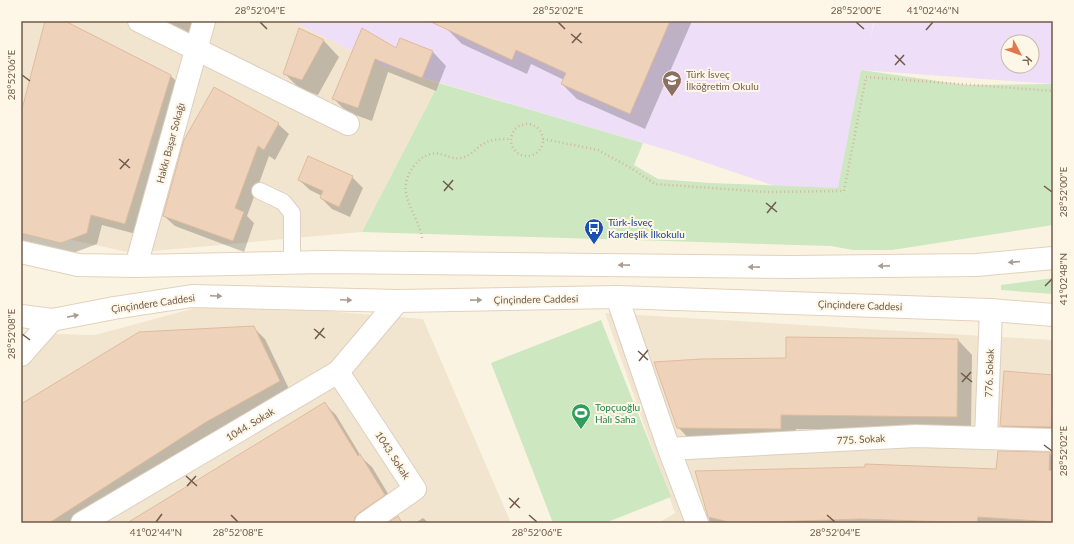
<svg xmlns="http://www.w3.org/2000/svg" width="1074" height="544" font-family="Lato,sans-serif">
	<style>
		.residential { fill: #f2e5d0 }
		.education { fill: #efdef7; fill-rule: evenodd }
		.green { fill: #cde7c1 }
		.shadow { fill: #0003 }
		.building { fill: #eed3ba; stroke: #e0bb9b }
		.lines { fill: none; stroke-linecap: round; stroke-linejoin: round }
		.service-casing { stroke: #decfbe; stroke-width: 18 }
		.minor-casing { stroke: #decfbe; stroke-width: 24 }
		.secondary-casing { stroke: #e3d1bc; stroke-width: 24 }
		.path { stroke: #d3b69e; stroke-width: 2.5; stroke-dasharray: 1 3; stroke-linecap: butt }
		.service { stroke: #fff; stroke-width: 16 }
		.minor { stroke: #fff; stroke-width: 22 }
		.secondary { stroke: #fff; stroke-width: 22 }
		.oneway { fill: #a99c92 }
		.ticks { fill: none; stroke: #705a49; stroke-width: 1.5 }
		.labels { text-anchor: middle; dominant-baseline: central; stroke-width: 4; stroke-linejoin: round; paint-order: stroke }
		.education-label { font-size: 10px; fill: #785e54; stroke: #fef7e7; text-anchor: start }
		.street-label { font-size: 10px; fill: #705a49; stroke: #fef7e7 }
		.transit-label { font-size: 10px; fill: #164399; stroke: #fef7e7; text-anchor: start }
		.leisure-label { font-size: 10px; fill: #27864d; stroke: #fef7e7; text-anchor: start }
		.neatline { fill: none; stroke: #705a49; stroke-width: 1.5 }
		.ticks-label { font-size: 10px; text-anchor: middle; fill: #705a49 }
	</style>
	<rect width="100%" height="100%" fill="#fbf3e1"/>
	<path class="residential" d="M21 21H292L380 65 439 83 362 232 132 253 21 229Z
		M217 302 423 319 511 523H21V333L95 335Z
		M605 313 1053 340V523H658L675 513Z"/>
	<path class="education" d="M292 21H874L870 39 875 21H1053V84L861 70 839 188 775 186 674 152 380 65ZM1008 42H1032V66H1008Z"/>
	<path class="green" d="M861 70 966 85 1053 84V225L892 250H853L831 246 362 232 439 83 643 143 634 165 658 179 710 183 838 188Z
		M1053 278V294L1001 290V285Z
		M601 320 671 497 605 523H553L491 363Z"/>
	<path class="shadow" d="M46 21H63L171 76 182 87 136 234 102 225 97 244 73 253 46 246 21 242V117Z
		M155 21H194L189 34Z
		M450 21H692L645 129 577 99 562 84 564 80 531 64 527 74 462 44 447 29Z
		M362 29 396 50 401 39 433 52 446 66 436 91 388 72 372 121 347 112 333 98Z
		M300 30 324 41 339 57 318 95 300 89 284 73Z
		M278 124 289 134 275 160 269 156 247 216 254 223 244 252 175 226 164 216Z
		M352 177 363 188 350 217 332 209 321 198 322 196 310 190 299 180Z
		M253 327 265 339 291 393 78 523H21V405Z
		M958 340 972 355 971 431 796 429 795 443 692 442 678 427 787 359Z
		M1053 376V438L1012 436 1001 426Z
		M325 404 336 415 362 458 372 467 396 507 372 523H129Z
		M1050 453 1053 457V523H710L697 472 997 470Z
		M423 518 429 523H415Z"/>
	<path class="building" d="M45 21H65L171 75 125 224 91 215 87 233 61 243 21 233V113Z
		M429 21H670L630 114 561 84 566 73 516 50 512 60Z
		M299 28 324 40 302 80 283 74Z
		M362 28 396 48 400 38 433 51 422 78 375 59 358 108 332 99Z
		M214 87 279 123 264 150 258 146 235 208 244 212 233 241 163 216 184 140Z
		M308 156 353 176 339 207 320 198 323 191 298 180Z
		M254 326 280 381 206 422 49 523H21V404L139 332Z
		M786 337 958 339 957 417 781 415V429L677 428 654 362 701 359 786 358Z
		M1004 371 1053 375V404L1051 427 1000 426Z
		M325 402 358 456 360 454 385 495 359 513 355 517 354 523H127Z
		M998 451 1050 452 1049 470 1053 471V522L978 517 977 523 861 519 733 523 708 517 695 471 865 467V464L996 469Z
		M398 516 402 523H388Z"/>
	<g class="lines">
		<defs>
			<path id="service" d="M260 191 283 202 292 213V262"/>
			<path id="minor" d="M139 21 348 124
				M136 266 204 21
				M617 297 669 449 697 523
				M21 355 52 320
				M338 372 415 489 366 523
				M986 437 991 310
				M669 449 916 436 1053 440
				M82 523 338 372 398 301"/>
			<path id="secondary" d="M21 252 78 265 136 266 324 262 791 267 977 265 1053 258
				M21 316 52 320 114 308 192 296 398 301 617 297 991 310 1053 315"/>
		</defs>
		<use href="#service" class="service-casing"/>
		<use href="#minor" class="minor-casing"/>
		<use href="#secondary" class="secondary-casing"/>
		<path class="path" d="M511 140a16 16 0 1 1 32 0a16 16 0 1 1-32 0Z
			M543 139 598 150 631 168 655 184 768 192 844 191 866 77 1053 91
			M422 238C418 212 393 193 414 166 419 160 423 156 431 154 441 151 450 160 461 158 472 156 477 146 487 142 494 139 503 139 511 139"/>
		<use href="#service" class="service"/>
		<use href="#minor" class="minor"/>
		<use href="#secondary" class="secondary"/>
	</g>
	<defs><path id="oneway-solid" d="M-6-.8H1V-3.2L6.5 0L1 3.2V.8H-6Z"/></defs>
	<g class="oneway">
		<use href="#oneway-solid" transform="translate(1014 262) rotate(175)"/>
		<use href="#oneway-solid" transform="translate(624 265) rotate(-179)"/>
		<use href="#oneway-solid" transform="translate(884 266) rotate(179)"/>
		<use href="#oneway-solid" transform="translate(754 267) rotate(-179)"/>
		<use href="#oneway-solid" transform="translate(216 296) rotate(2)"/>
		<use href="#oneway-solid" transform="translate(346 300) rotate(2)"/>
		<use href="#oneway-solid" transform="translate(476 300) rotate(-1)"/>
		<use href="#oneway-solid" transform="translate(73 316) rotate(-11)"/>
	</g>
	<path class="ticks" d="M260 22 267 29M558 22 565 29M856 22 864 29M926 30 933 22M571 34 582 43M572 43 581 33M895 55 905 65M895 65 904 55M22 75 30 81M119 159 130 168M120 169 129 159M443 181 453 190M1044 186 1052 192M444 191 453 180M766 203 777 212M767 213 776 202M1045 286 1052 279M314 329 325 338M22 334 30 340M315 339 324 328M638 351 648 360M639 361 648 350M961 373 972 382M962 382 971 372M1044 445 1052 451M186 476 197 486M187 486 196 476M509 498 520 508M510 508 519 498M231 515 238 522M529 515 537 522M827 515 835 522M156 522 162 514"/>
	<defs>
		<symbol id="school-pin" viewBox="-11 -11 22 30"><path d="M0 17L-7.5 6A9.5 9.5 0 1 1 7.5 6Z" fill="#8d6e63" stroke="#fef7e7"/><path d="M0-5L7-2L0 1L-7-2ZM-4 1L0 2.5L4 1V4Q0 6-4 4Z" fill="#fff"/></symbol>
		<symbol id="bus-pin" viewBox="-11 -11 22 30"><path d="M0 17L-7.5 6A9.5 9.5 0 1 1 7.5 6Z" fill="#1a4fb4" stroke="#fef7e7"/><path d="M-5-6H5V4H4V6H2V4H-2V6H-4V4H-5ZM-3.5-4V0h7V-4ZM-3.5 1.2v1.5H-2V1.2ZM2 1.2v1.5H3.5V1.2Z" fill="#fff"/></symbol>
		<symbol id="stadium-pin" viewBox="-11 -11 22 30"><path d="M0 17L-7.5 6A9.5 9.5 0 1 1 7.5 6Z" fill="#2e9e5b" stroke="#fef7e7"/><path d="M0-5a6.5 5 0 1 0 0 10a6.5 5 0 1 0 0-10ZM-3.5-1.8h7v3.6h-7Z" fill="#fff"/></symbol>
	</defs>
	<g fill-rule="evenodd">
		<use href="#school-pin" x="661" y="69" width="22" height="30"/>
		<use href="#bus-pin" x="583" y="217" width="22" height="30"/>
		<use href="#stadium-pin" x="570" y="402" width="22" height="30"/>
	</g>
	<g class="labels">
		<g class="education-label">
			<text x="686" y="74">Türk İsveç<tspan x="686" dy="12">İlköğretim Okulu</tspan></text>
		</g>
		<g class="street-label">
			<text transform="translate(170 143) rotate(-75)">Hakkı Başar Sokağı</text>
			<text transform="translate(536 299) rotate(-1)">Çinçindere Caddesi</text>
			<text transform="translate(153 303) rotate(-8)">Çinçindere Caddesi</text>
			<text transform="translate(860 305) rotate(2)">Çinçindere Caddesi</text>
			<text transform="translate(989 373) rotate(-88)">776. Sokak</text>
			<text transform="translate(250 424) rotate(-31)">1044. Sokak</text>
			<text transform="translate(861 439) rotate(-3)">775. Sokak</text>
			<text transform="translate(393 455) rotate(57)">1043. Sokak</text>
		</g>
		<g class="transit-label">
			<text x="608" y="222">Türk-İsveç<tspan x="608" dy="12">Kardeşlik İlkokulu</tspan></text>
		</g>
		<g class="leisure-label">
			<text x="595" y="407">Topçuoğlu<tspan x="595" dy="12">Halı Saha</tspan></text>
		</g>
	</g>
	<rect width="1074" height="544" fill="none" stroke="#fef7e7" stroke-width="44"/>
	<g transform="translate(1020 54) rotate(131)"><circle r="19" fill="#fef7e7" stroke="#c5b8a8"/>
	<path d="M0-3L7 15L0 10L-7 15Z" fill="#df784c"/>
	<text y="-6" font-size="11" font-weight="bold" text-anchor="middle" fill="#705a49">K</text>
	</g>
	<rect x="22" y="22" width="1030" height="500" class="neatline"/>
	<g class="ticks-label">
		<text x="260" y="14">28°52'04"E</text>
		<text x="558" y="14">28°52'02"E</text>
		<text x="856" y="14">28°52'00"E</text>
		<text x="933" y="14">41°02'46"N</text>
		<text transform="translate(11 75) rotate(-90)" y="4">28°52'06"E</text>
		<text transform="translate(1063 192) rotate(-90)" y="4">28°52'00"E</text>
		<text transform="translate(1063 279) rotate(-90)" y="4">41°02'48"N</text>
		<text transform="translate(11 334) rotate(-90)" y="4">28°52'08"E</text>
		<text transform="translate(1063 451) rotate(-90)" y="4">28°52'02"E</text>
		<text x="156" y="536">41°02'44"N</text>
		<text x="238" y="536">28°52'08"E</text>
		<text x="537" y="536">28°52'06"E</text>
		<text x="835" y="536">28°52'04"E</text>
	</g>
</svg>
